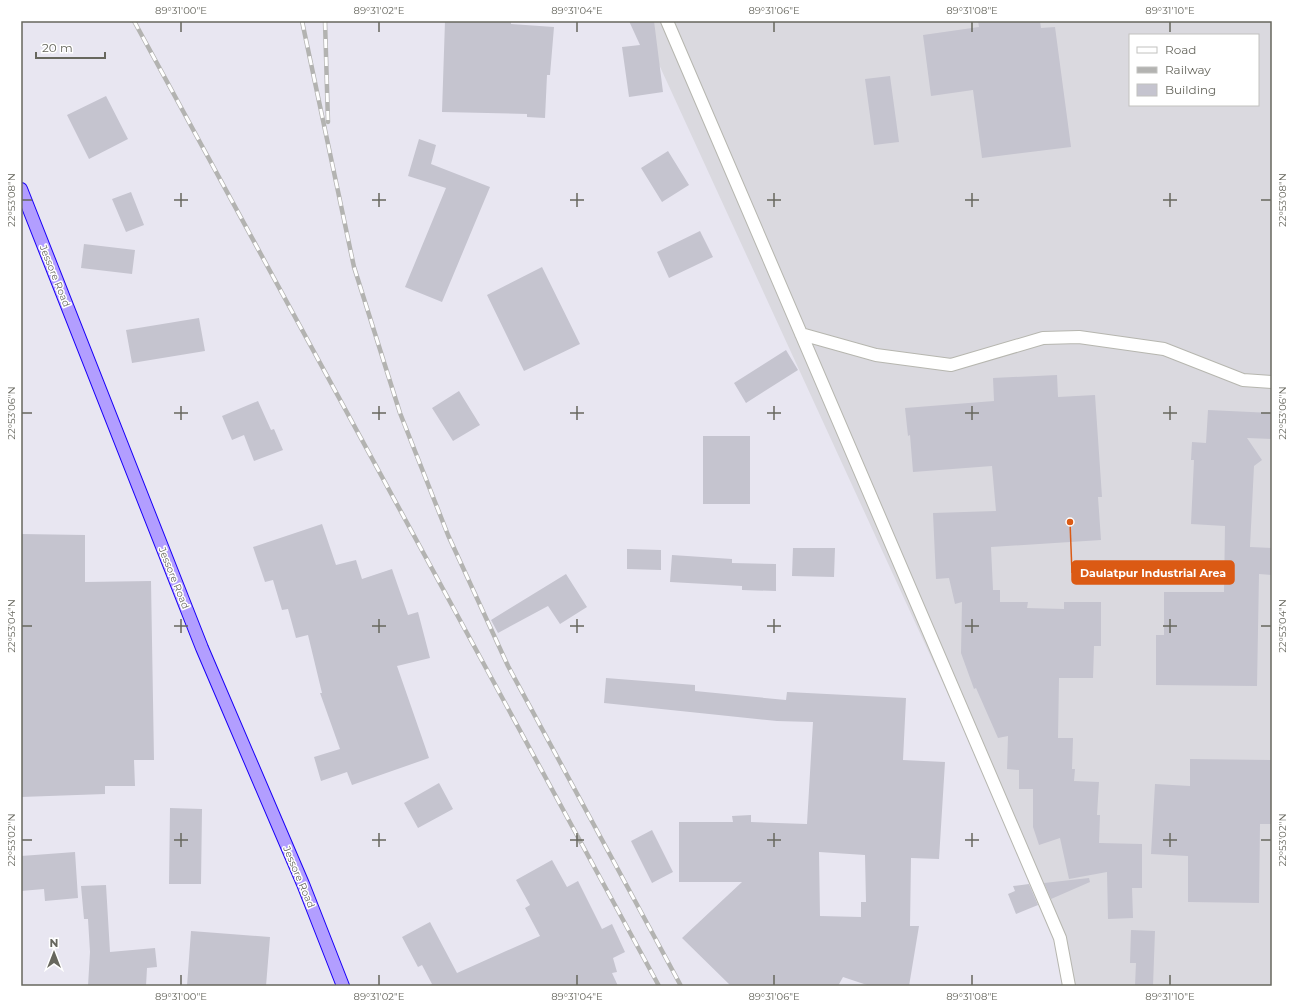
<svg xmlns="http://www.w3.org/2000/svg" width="1293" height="1007" font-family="Montserrat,sans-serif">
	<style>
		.industrial { fill: #dad9df; fill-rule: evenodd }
		.building { fill: #c5c4cf; fill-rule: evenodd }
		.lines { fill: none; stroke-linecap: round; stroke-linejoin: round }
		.minor-casing { stroke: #b6b6af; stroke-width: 14 }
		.trunk-casing { stroke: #1900f7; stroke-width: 14 }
		.minor { stroke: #fff; stroke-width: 12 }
		.trunk { stroke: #b29eff; stroke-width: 12 }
		.rail-casing { stroke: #b3b3b1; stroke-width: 4.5 }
		.rail { stroke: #fff; stroke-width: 3; stroke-dasharray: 9; stroke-linecap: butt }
		.ticks { fill: none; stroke: #67675e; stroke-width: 1.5 }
		.labels { text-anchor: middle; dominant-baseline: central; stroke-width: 3; stroke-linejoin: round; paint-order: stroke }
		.street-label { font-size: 10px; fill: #67675e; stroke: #fff }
		.leader { fill: none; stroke: #db5a14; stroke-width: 1.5 }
		.callout-dot { fill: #db5a14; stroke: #fff; stroke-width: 1.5 }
		.callout { fill: #db5a14; stroke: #db5a14; stroke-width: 1.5 }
		.callout-label { font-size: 11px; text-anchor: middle; font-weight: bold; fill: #fff }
		.neatline { fill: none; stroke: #67675e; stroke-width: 1.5 }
		.ticks-label { font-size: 10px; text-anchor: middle; fill: #67675e }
	</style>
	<rect width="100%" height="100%" fill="#e8e6f1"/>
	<path class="industrial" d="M639 21H1272V986H1069L1060 938ZM1130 35H1258V105H1130Z"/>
	<path class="building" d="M445 21H511V24L554 27 550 75H547L545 118 527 117V114L442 112Z
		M629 21H654L663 92 629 97 622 47 640 45Z
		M978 21H1040L1041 28 1055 27 1071 147 982 158 973 90 931 96 923 35 979 27Z
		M890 76 899 142 874 145 865 79Z
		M106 96 128 139 89 159 67 115Z
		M419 139 436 145 431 164 490 187 442 302 405 287 446 188 408 176Z
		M668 151 689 185 662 202 641 168Z
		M131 192 144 225 126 232 112 199Z
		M700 231 713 257 669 278 657 252Z
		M84 244 135 250 132 274 81 268Z
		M542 267 580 344 524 371 487 295Z
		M199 318 205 351 132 363 126 330Z
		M786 350 798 370 746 403 734 383Z
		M1057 375 1058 397 1095 395 1102 497H1098L1101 540 991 547 993 590H1000V602H1028L1027 608 1064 609V602H1101V646H1094L1093 678H1059L1058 738H1073L1072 769H1075L1074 781 1099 782 1097 815H1100L1099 843 1142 844V888H1132L1133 918 1108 919 1107 872 1069 879 1060 838 1039 845 1033 827V789H1019V770L1007 769 1008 736 998 738 976 688 974 689 961 653 962 602 955 604 949 578 936 579 933 513 996 511 992 466 913 472 910 435 908 436 905 408 994 401 993 378Z
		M459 391 480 425 453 441 432 408Z
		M258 401 271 430 274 429 283 450 254 461 244 435 232 440 222 416Z
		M1208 410 1272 413V439L1247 438 1262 460 1254 466 1250 547 1272 548V575L1259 574 1257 686 1156 685V635H1164V592H1224L1225 526 1191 524 1194 460H1191L1192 442 1206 443Z
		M703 436H750V504H703Z
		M322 524 336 565 356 560 362 579 392 569 408 615 418 612 430 658 397 666 429 758 352 785 347 772 321 781 314 757 340 749 320 693H322L308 635 296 638 288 609 282 610 273 580 265 582 253 547Z
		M21 534 85 535V582L151 581 154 760H134L135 786H105V794L21 797Z
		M793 548H835L834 577 792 576Z
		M627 549 661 550V570L627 569Z
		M672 555 732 559V563L776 564V591L742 590V586L670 582Z
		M566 574 587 607 560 624 548 606 498 633 491 620Z
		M606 678 695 685V691L786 700 787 692 906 698 903 760 945 762 939 859 911 858 910 926H919L909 986H870L843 977 838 986H731L682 938 742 882H679V822H733L732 816 751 815V822L807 824 813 722 777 721 604 703ZM819 852 865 855 866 902H861V917L820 916Z
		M1190 759 1272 760V824H1260L1259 903 1188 902V856L1151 854 1155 784 1190 786Z
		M439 783 453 809 418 828 404 803Z
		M170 808 202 809 201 884H169Z
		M652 830 673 872 652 883 631 841Z
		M75 852 78 898 45 901 44 889 21 891V856Z
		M552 860 567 887 578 881 602 929 612 924 625 952 613 958 617 972 612 973 618 986H427L432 984 422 965 418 967 402 937 430 922 457 973 540 936 525 908 530 905 516 880Z
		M1089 878 1090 882 1051 899 1044 883Z
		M1029 884 1038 905 1016 914 1008 894 1015 891 1013 886Z
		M106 885 110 952 155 948 157 967 147 968 146 986H88L90 952 88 919H84L81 886Z
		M1131 930 1155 931 1153 986H1135L1136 963H1130Z
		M191 931 270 937 266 986H187Z"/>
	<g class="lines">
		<defs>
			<path id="minor" d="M667 21 1060 938 1069 986
				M801 334 876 355 951 365 1043 338 1079 337 1164 349 1243 380 1272 382"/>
			<path id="trunk" d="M21 189 202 648 303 884 343 986"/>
		</defs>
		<use href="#minor" class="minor-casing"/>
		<use href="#trunk" class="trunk-casing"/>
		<use href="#minor" class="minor"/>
		<use href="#trunk" class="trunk"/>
		<defs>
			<path id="rail" d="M134 21 659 986
				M302 21 354 267 400 413 448 535 508 666 681 986
				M325 21 328 122"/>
		</defs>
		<use href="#rail" class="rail-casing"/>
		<use href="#rail" class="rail"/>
	</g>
	<path class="ticks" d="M181 22V32M379 22V32M577 22V32M774 22V32M972 22V32M1170 22V32M181 193V207M379 193V207M577 193V207M774 193V207M972 193V207M1170 193V207M22 200H32M174 200H188M372 200H386M570 200H584M767 200H781M965 200H979M1163 200H1177M1261 200H1271M181 406V420M379 406V420M577 406V420M774 406V420M972 406V420M1170 406V420M22 413H32M174 413H188M372 413H386M570 413H584M767 413H781M965 413H979M1163 413H1177M1261 413H1271M181 619V633M379 619V633M577 619V633M774 619V633M972 619V633M1170 619V633M22 626H32M174 626H188M372 626H386M570 626H584M767 626H781M965 626H979M1163 626H1177M1261 626H1271M181 833V847M379 833V847M577 833V847M774 833V847M972 833V847M1170 833V847M22 840H32M174 840H188M372 840H386M570 840H584M767 840H781M965 840H979M1163 840H1177M1261 840H1271M181 975V985M379 975V985M577 975V985M774 975V985M972 975V985M1170 975V985"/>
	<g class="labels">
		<g class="street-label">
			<text transform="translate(55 276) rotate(68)">Jessore Road</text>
			<text transform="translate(174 578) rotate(68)">Jessore Road</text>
			<text transform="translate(299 877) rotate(67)">Jessore Road</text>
		</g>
	</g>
	<path class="leader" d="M1070 522L1072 573"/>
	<circle class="callout-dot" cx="1070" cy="522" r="4"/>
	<rect class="callout" x="1072" y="561" width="162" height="23" rx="4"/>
	<g class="callout-label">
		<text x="1153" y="577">Daulatpur Industrial Area</text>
	</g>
	<rect width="1293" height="1007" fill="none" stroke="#ffffff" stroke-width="44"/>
	<rect x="1129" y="34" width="130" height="72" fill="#ffffff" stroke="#c2c2bf"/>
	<rect x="1137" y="47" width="20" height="6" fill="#ffffff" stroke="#c2c2bf"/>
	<text x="1165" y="54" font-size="12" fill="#67675e">Road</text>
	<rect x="1137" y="67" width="20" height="6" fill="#b3b3b1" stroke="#c2c2bf"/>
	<text x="1165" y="74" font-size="12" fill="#67675e">Railway</text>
	<rect x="1137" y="84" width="20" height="12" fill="#c5c4cf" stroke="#c2c2bf"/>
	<text x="1165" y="94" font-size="12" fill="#67675e">Building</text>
	<g transform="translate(54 953)" stroke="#ffffff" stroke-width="3" paint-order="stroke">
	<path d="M0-3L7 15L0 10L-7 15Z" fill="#67675e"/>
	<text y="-6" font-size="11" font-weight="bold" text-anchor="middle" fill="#67675e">N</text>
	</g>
	<path d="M36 52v6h69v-6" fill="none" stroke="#67675e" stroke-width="2"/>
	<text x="42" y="52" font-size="12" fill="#67675e" stroke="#ffffff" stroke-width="3" paint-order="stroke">20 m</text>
	<rect x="22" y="22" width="1249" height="963" class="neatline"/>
	<g class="ticks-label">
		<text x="181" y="14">89°31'00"E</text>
		<text x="379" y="14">89°31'02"E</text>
		<text x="577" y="14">89°31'04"E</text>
		<text x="774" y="14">89°31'06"E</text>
		<text x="972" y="14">89°31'08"E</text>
		<text x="1170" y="14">89°31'10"E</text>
		<text transform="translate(11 200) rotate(-90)" y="4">22°53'08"N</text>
		<text transform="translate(1282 200) rotate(-90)" y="4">22°53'08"N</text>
		<text transform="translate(11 413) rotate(-90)" y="4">22°53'06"N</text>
		<text transform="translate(1282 413) rotate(-90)" y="4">22°53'06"N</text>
		<text transform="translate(11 626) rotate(-90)" y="4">22°53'04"N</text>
		<text transform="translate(1282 626) rotate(-90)" y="4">22°53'04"N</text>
		<text transform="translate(11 840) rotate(-90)" y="4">22°53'02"N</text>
		<text transform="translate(1282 840) rotate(-90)" y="4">22°53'02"N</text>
		<text x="181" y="1000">89°31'00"E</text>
		<text x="379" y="1000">89°31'02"E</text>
		<text x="577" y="1000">89°31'04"E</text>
		<text x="774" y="1000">89°31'06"E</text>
		<text x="972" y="1000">89°31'08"E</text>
		<text x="1170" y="1000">89°31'10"E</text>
	</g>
</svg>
